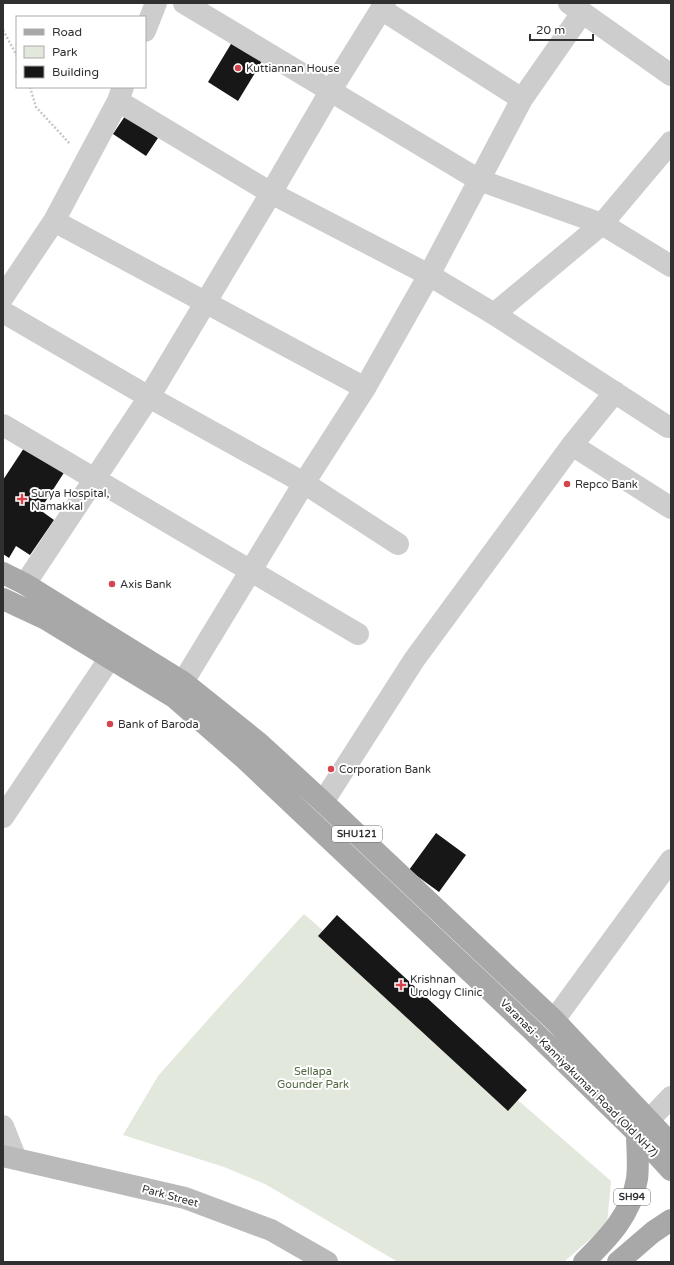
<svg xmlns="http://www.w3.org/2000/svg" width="674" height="1265" font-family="'Varela Round',sans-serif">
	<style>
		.green { fill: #e3e8dd }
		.building { fill: #171717 }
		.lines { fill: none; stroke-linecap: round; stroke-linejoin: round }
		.path { stroke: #c7c7c7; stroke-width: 2.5; stroke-dasharray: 2 2; stroke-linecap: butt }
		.street { stroke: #cdcdcd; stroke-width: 22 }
		.secondary { stroke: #bababa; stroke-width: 22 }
		.primary { stroke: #a8a8a8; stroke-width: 22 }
		.poi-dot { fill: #d4454e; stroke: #fff; stroke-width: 1.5 }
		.labels { text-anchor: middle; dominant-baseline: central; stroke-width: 4; stroke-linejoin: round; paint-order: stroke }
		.shield { fill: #fff; stroke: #6e6e6e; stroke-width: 1 }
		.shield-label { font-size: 10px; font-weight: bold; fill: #303030 }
		.poi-label { font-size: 11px; fill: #303030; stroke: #fff; text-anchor: start }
		.park-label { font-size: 11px; fill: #536841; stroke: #fff }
		.street-label { font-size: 11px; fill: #303030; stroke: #fff }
	</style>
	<rect width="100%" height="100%" fill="#fff"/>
	<path class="green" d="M304 914 611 1181 607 1224 564 1262H398L265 1184 224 1167 123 1135 158 1076 221 1005Z"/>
	<path class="building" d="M237 34 267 53 238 101 208 82Z
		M125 116 158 138 146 156 113 134Z
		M26 445 65 471 40 510 54 520 30 555 16 546 9 558 3 554V480Z
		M436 833 466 855 439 892 409 870Z
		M337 915 527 1090 508 1111 318 936Z"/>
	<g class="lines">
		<path class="path" d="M3 30 17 56
			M30 87 36 107 70 144"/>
		<path class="street" d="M184 3 479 180 602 224 671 266
			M569 3 671 75
			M381 9 522 99
			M145 31 156 3
			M118 101 271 193 429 275 494 314 668 427
			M54 221 365 388
			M3 297 54 221 118 101 123 87
			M3 312 149 397 304 483 398 544
			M494 314 602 224 671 142
			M3 425 358 634
			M572 445 615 392
			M25 584 149 397 271 193 331 90 385 3
			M183 682 304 483 365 388 429 275 522 99 582 13
			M323 802 414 660 572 445 671 508
			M3 817 110 658
			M554 1020 671 860
			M648 1121 671 1097
			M3 1126 16 1159"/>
		<path class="secondary" d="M3 1156 185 1198 271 1230 327 1262"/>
		<path class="primary" d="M3 573 25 584 183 682 259 743 323 802 554 1020 671 1144
			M3 599 46 619 174 697 245 759 532 1030 637 1133 671 1170
			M584 1262C609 1237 631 1215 637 1179 639 1164 637 1148 637 1133L642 1127
			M618 1262 653 1232 671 1220"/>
	</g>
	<g class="poi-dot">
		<circle cx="238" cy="68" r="4"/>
		<circle cx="567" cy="484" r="4"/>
		<path d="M20 493h4v4h4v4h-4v4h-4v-4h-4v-4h4z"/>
		<circle cx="112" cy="584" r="4"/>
		<circle cx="110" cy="724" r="4"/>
		<circle cx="331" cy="769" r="4"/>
		<path d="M399 979h4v4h4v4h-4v4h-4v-4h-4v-4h4z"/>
	</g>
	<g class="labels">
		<g class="shield">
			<rect x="332" y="826" width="50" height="16" rx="3"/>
			<rect x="614" y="1189" width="36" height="16" rx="3"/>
		</g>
		<g class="shield-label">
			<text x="357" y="834">SHU121</text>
			<text x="632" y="1197">SH94</text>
		</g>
		<g class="poi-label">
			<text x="246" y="68">Kuttiannan House</text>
			<text x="575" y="484">Repco Bank</text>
			<text x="31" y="493">Surya Hospital,<tspan x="31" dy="13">Namakkal</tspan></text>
			<text x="120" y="584">Axis Bank</text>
			<text x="118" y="724">Bank of Baroda</text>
			<text x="339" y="769">Corporation Bank</text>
			<text x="410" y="979">Krishnan<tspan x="410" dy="13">Urology Clinic</tspan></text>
		</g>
		<g class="park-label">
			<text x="313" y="1071">Sellapa<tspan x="313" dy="13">Gounder Park</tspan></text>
		</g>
		<g class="street-label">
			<text transform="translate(579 1078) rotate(45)">Varanasi - Kanniyakumari Road (Old NH7)</text>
			<text transform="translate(170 1196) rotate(15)">Park Street</text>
		</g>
	</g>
	<rect width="674" height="1265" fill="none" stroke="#303030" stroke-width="8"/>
	<rect x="16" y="16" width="130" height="72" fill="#ffffff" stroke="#acacac"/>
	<rect x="24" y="29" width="20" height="6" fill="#a8a8a8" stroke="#acacac"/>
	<text x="52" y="36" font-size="12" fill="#303030">Road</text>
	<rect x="24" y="46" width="20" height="12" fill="#e3e8dd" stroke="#acacac"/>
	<text x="52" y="56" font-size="12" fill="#303030">Park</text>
	<rect x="24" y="66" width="20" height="12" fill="#171717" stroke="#acacac"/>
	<text x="52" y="76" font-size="12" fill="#303030">Building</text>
	<path d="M530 34v6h63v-6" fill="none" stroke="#303030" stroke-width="2"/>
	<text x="536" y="34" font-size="12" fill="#303030" stroke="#ffffff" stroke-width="3" paint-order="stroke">20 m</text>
</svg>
